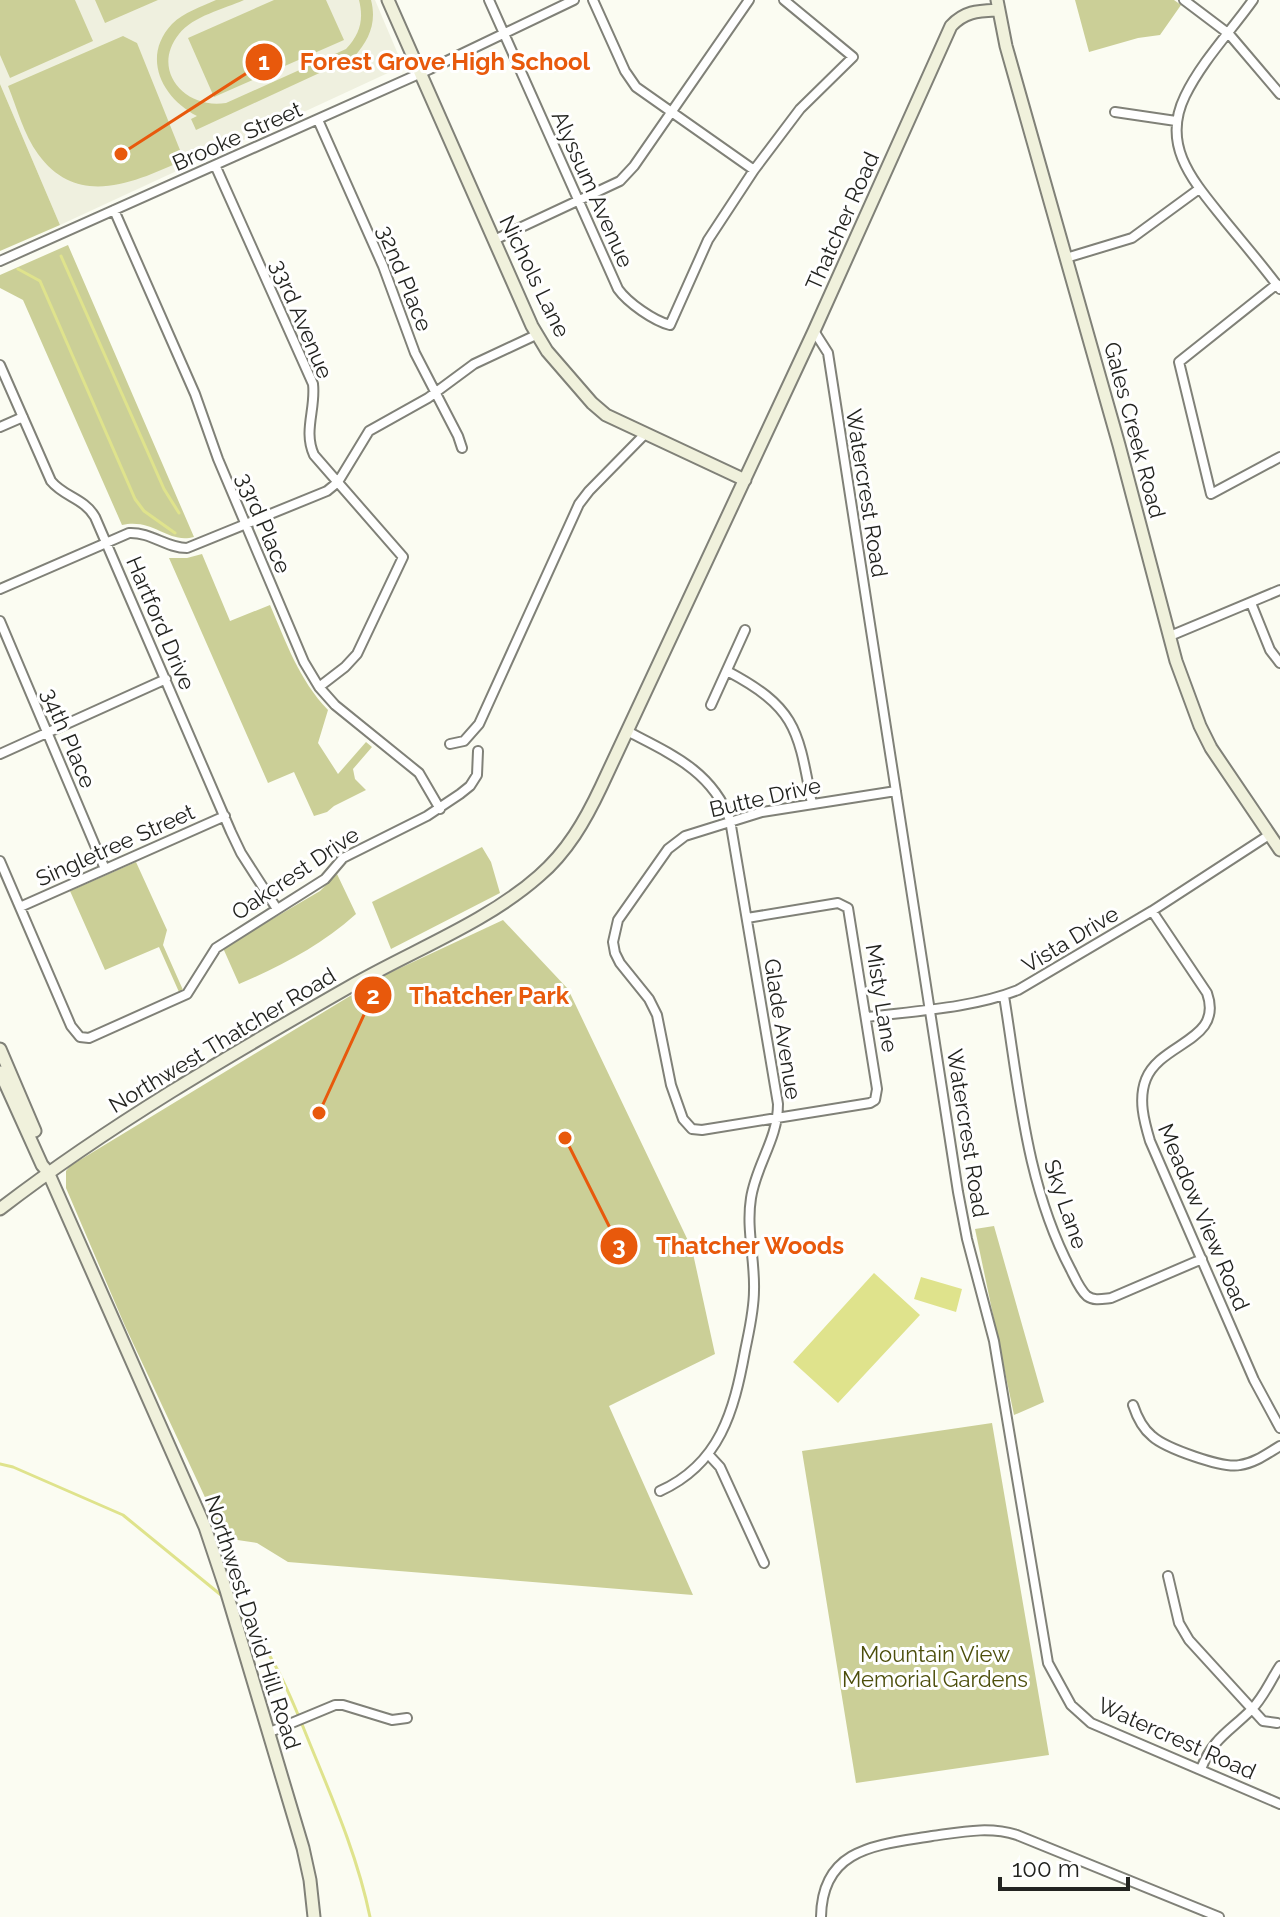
<svg xmlns="http://www.w3.org/2000/svg" width="1280" height="1917" font-family="Raleway,sans-serif">
	<style>
		.built { fill: #eff0df }
		.green { fill: #cbcf97 }
		.water { fill: #dfe38c }
		.lines { fill: none; stroke-linecap: round; stroke-linejoin: round }
		.stream { stroke: #dfe38c; stroke-width: 3 }
		.street-casing { stroke: #808178; stroke-width: 12 }
		.secondary-casing { stroke: #808178; stroke-width: 15 }
		.street { stroke: #fff; stroke-width: 8 }
		.secondary { stroke: #f0f1dc; stroke-width: 11 }
		.labels { text-anchor: middle; dominant-baseline: central; stroke-width: 6; stroke-linejoin: round; paint-order: stroke }
		.street-label { font-size: 22px; fill: #232420; stroke: #fff }
		.park-label { font-size: 22px; fill: #4c4e0b; stroke: #fff }
		.leader { fill: none; stroke: #e8590c; stroke-width: 3 }
		.callout-dot { fill: #e8590c; stroke: #fff; stroke-width: 3 }
		.mark-label { font-size: 24px; text-anchor: middle; font-weight: bold; fill: #fff }
		.callout-label { font-size: 24px; text-anchor: middle; font-weight: bold; fill: #e8590c; stroke: #fff; stroke-width: 6; stroke-linejoin: round; paint-order: stroke }
	</style>
	<rect width="100%" height="100%" fill="#fbfcf2"/>
	<path class="built" d="M0 0H375L403 66 60 225 0 84Z"/>
	<path class="green" d="M0 0H75L93 41 10 78 0 55Z
		M95 0H158L105 23Z
		M216 0H244C224 9 193 16 179 34 150 70 185 110 226 103L346 49C360 34 364 20 359 0H371C377 23 369 40 354 57L196 130 191 119 197 116C162 98 141 57 172 24 184 12 201 7 216 0Z
		M274 0H326L344 40 214 97 188 38Z
		M1075 0H1174L1181 5 1160 35 1138 38 1089 52Z
		M123 36 137 43 184 160C135 182 78 209 38 154 24 135 17 108 8 86Z
		M0 84 60 225 0 251Z
		M68 245 194 537C167 544 154 518 122 525L23 300 0 288V275Z
		M202 554 230 621 270 605C286 642 299 680 328 710L318 743 338 774 366 742 372 747 353 769 355 779 366 790 334 806 327 812 314 816 294 772 268 783 169 558H187Z
		M482 847 491 862 500 893 391 949 372 902Z
		M136 862 167 930 163 945 183 990 179 992 159 947 105 970 70 891Z
		M337 874 356 914C320 946 283 965 239 984L223 948 320 891Z
		M503 920 568 989 692 1249 715 1354 609 1406 693 1595 288 1562 257 1543 224 1538 125 1326 66 1188V1171L70 1166 383 976Z
		M994 1226 1044 1402 1014 1415 975 1229Z
		M992 1423 1049 1755 856 1783 802 1451Z"/>
	<path class="water" d="M874 1273 920 1315 838 1403 793 1362Z
		M921 1277 962 1289 956 1312 914 1299Z"/>
	<g class="lines">
		<path class="stream" d="M61 256 164 489 179 513
			M18 269 40 281 135 499 144 511 175 533
			M0 1464 13 1467 123 1515 221 1595
			M237 1611C278 1656 294 1706 317 1761 338 1812 359 1863 370 1917"/>
		<defs>
			<path id="street" d="M489 0 618 289C628 303 654 321 670 325L708 240 754 170 800 109 853 57 784 0
				M593 0 625 71 636 87 754 170
				M1184 0 1229 34 1280 94
				M1253 0C1231 31 1202 61 1185 96 1160 147 1195 183 1226 222 1244 244 1263 266 1280 289
				M1115 112 1176 121
				M318 120 383 266 415 353 458 436 462 448
				M215 165 313 384C316 409 303 431 314 455L403 557 357 654 345 667 319 687
				M114 210 195 394 218 459 304 662 319 687 335 705 419 773 440 809
				M494 240 620 181 634 166 749 0
				M1066 258 1132 238 1199 189
				M0 261 430 69 574 0
				M1277 284 1179 362 1211 494 1280 457
				M814 331 828 353 958 1192 967 1239 994 1341 1048 1663 1071 1705 1091 1723 1280 1804
				M0 365 51 481C64 497 84 498 95 517L231 832 241 853 277 909
				M0 427 23 417
				M0 589 129 533C151 532 166 548 187 548L327 491 338 482 369 431 428 398 474 364 536 335
				M1251 603 1270 650 1280 663
				M0 621 105 869
				M1170 636 1280 590
				M727 671C797 708 798 730 812 804
				M711 705 745 630
				M627 731C671 754 712 771 730 820L778 1104C778 1139 756 1165 751 1198 746 1229 755 1259 754 1290 754 1311 749 1331 745 1351 734 1411 720 1464 660 1491
				M450 744 464 741 479 724 579 504 589 491 645 434
				M0 754 166 679
				M0 861 71 1026 80 1037 89 1038 187 994 216 948 325 879 343 858 427 816 460 794 470 786 477 775 478 751
				M20 907 225 816
				M1152 911 1207 993C1224 1041 1161 1042 1146 1079 1138 1099 1144 1121 1150 1141L1254 1380 1280 1428
				M747 918 838 903 848 908 877 1089 875 1100 870 1103 702 1130 692 1129 683 1119 671 1085 657 1015 649 999 620 963 615 953 613 942 618 920 668 849 685 836 762 812 896 791
				M1004 996C1019 1088 1026 1185 1071 1270 1075 1278 1080 1290 1087 1296 1094 1301 1102 1299 1111 1298L1202 1259
				M867 1017C915 1011 973 1008 1018 990L1152 911 1269 835
				M1133 1405C1137 1417 1142 1428 1152 1436 1165 1448 1223 1469 1240 1465 1255 1463 1268 1453 1280 1446
				M708 1454 720 1467 764 1563
				M1168 1576 1179 1623 1189 1640 1263 1721 1277 1723
				M270 1732 335 1705H343L392 1720 407 1718
				M1201 1769C1213 1738 1229 1732 1251 1710 1264 1697 1270 1681 1280 1666
				M821 1917C822 1847 878 1845 932 1836 961 1832 989 1826 1017 1835L1219 1917"/>
			<path id="secondary" d="M388 0 532 326 547 351 592 403 606 415 745 480
				M997 0 1006 46 1119 445 1176 661 1200 726 1211 748 1280 850
				M0 1049 35 1131
				M0 1072 42 1165 48 1172 205 1527 226 1590 303 1848 310 1880 314 1917
				M0 1209C109 1125 230 1055 349 987 411 951 486 923 539 876 567 852 585 821 601 787L814 331 951 26C965 11 978 11 998 10"/>
		</defs>
		<use href="#street" class="street-casing"/>
		<use href="#secondary" class="secondary-casing"/>
		<use href="#street" class="street"/>
		<use href="#secondary" class="secondary"/>
	</g>
	<g class="labels">
		<g class="street-label">
			<text transform="translate(237 136) rotate(-24)">Brooke Street</text>
			<text transform="translate(593 189) rotate(66)">Alyssum Avenue</text>
			<text transform="translate(842 221) rotate(-66)">Thatcher Road</text>
			<text transform="translate(535 276) rotate(64)">Nichols Lane</text>
			<text transform="translate(405 278) rotate(68)">32nd Place</text>
			<text transform="translate(302 319) rotate(67)">33rd Avenue</text>
			<text transform="translate(1135 430) rotate(75)">Gales Creek Road</text>
			<text transform="translate(867 493) rotate(81)">Watercrest Road</text>
			<text transform="translate(264 523) rotate(67)">33rd Place</text>
			<text transform="translate(161 623) rotate(67)">Hartford Drive</text>
			<text transform="translate(69 738) rotate(67)">34th Place</text>
			<text transform="translate(765 797) rotate(-13)">Butte Drive</text>
			<text transform="translate(115 845) rotate(-24)">Singletree Street</text>
			<text transform="translate(295 873) rotate(-34)">Oakcrest Drive</text>
			<text transform="translate(1070 939) rotate(-31)">Vista Drive</text>
			<text transform="translate(882 998) rotate(81)">Misty Lane</text>
			<text transform="translate(783 1029) rotate(81)">Glade Avenue</text>
			<text transform="translate(222 1040) rotate(-31)">Northwest Thatcher Road</text>
			<text transform="translate(968 1133) rotate(81)">Watercrest Road</text>
			<text transform="translate(1066 1204) rotate(71)">Sky Lane</text>
			<text transform="translate(1204 1217) rotate(67)">Meadow View Road</text>
			<text transform="translate(253 1622) rotate(72)">Northwest David Hill Road</text>
			<text transform="translate(1177 1738) rotate(24)">Watercrest Road</text>
		</g>
		<g class="park-label">
			<text x="935" y="1654">Mountain View<tspan x="935" dy="25">Memorial Gardens</tspan></text>
		</g>
	</g>
	<path class="leader" d="M121 154L264 62M319 1113L373 995M565 1138L619 1246"/>
	<g class="callout-dot">
		<circle cx="121" cy="154" r="8"/>
		<circle cx="319" cy="1113" r="8"/>
		<circle cx="565" cy="1138" r="8"/>
		<circle cx="264" cy="62" r="20"/>
		<circle cx="373" cy="995" r="20"/>
		<circle cx="619" cy="1246" r="20"/>
	</g>
	<g class="mark-label">
		<text x="264" y="70">1</text>
		<text x="373" y="1004">2</text>
		<text x="619" y="1254">3</text>
	</g>
	<g class="callout-label">
		<text x="445" y="70">Forest Grove High School</text>
		<text x="489" y="1004">Thatcher Park</text>
		<text x="750" y="1254">Thatcher Woods</text>
	</g>
	<path d="M1000 1877v12h128v-12" fill="none" stroke="#232420" stroke-width="4"/>
	<text x="1012" y="1877" font-size="24" fill="#232420" stroke="#ffffff" stroke-width="6" paint-order="stroke">100 m</text>
</svg>
